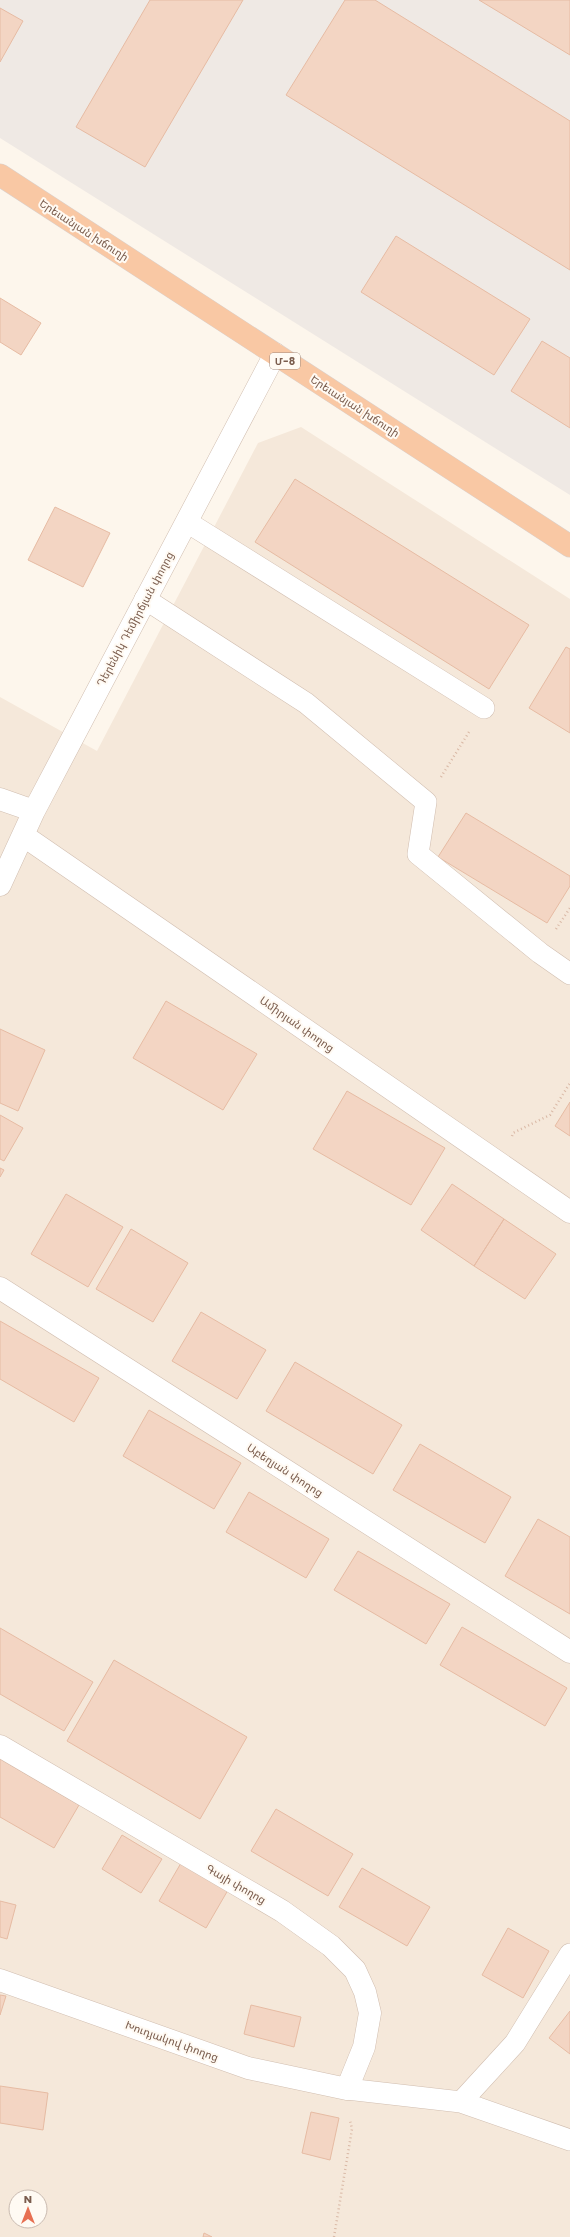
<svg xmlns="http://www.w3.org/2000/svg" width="570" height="2237" font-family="Poppins,'Noto Sans Armenian',sans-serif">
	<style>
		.residential { fill: #f5e8da; fill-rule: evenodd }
		.industrial { fill: #efe9e4 }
		.building { fill: #f3d5c3; stroke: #e6bba3 }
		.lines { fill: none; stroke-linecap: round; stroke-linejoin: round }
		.service-casing { stroke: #d1beb0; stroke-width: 22 }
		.minor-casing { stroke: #d1beb0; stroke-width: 23 }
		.trunk-casing { stroke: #dad1cd; stroke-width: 23 }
		.path { stroke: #d9b8a5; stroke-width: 2.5; stroke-dasharray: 1 3; stroke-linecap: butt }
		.service { stroke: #fff; stroke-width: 21 }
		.minor { stroke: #fff; stroke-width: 22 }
		.trunk { stroke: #f9c8a4; stroke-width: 22 }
		.labels { text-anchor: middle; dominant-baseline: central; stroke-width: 4; stroke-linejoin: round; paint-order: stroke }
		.shield { fill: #fffaf3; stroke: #a28b7f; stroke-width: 1 }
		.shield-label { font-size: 10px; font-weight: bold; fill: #7a5c4d }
		.street-label { font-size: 11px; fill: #7a5c4d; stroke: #fffaf3 }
	</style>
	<rect width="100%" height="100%" fill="#fdf6ec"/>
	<path class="residential" d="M301 427 570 599V2237H0V697L97 751 258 443ZM16 2197H40V2221H16Z"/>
	<path class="industrial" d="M0 0H570V495L0 138Z"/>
	<path class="building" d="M150 0H243L145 167 76 127Z
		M345 0H375L570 121V270L286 95Z
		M479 0H570V55Z
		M0 8 23 21 0 62Z
		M396 236 530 319 494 375 361 292Z
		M0 298 41 323 21 355 0 342Z
		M542 341 570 358V428L511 391Z
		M295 479 529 625 489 689 255 542Z
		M55 507 110 533 83 587 28 560Z
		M566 647 570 649V733L529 708Z
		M466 813 570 876V886L547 923 438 857Z
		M166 1001 257 1054 223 1110 133 1058Z
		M0 1029 45 1050 18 1111 0 1103Z
		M347 1091 445 1148 411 1205 313 1149Z
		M570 1102V1136L555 1126Z
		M0 1115 23 1128 4 1161 0 1159Z
		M0 1168 4 1170 0 1177Z
		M452 1184 504 1219 474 1266 421 1230Z
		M66 1194 123 1227 88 1287 31 1254Z
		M504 1219 556 1254 525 1299 474 1266Z
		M131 1229 188 1263 153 1322 96 1289Z
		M201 1312 266 1350 237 1399 172 1361Z
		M0 1321 99 1378 74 1422 0 1379Z
		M295 1362 402 1425 373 1474 266 1411Z
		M149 1410 241 1463 214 1509 123 1456Z
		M420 1444 511 1497 485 1543 393 1490Z
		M249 1492 329 1539 306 1578 226 1532Z
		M538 1519 570 1537V1614L505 1576Z
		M358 1551 450 1604 426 1644 334 1590Z
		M462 1627 567 1688 545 1726 440 1665Z
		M0 1628 93 1682 64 1731 0 1694Z
		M114 1660 247 1737 200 1819 67 1741Z
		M0 1759 79 1805 54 1848 0 1817Z
		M276 1809 353 1854 328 1896 251 1851Z
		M122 1835 162 1859 141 1893 102 1869Z
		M181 1863 228 1890 206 1928 159 1901Z
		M362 1868 430 1907 407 1946 339 1907Z
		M0 1901 16 1905 7 1939 0 1937Z
		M508 1928 549 1951 523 1998 482 1975Z
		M0 1995 6 1996 0 2015Z
		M251 2005 301 2017 294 2047 244 2034Z
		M570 2011V2054L549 2038Z
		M0 2086 48 2093 43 2130 0 2123Z
		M311 2112 339 2118 330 2160 302 2153Z
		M204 2233 212 2237H203Z"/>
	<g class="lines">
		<defs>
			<path id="service" d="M187 522 484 708
				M145 599 306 703 426 802 418 854 540 953 570 974
				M347 2089 461 2102 515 2043 570 1954
				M461 2102 570 2140"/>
			<path id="minor" d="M0 799 34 811
				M24 836 570 1212
				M0 885 34 811 275 354
				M0 1288 570 1652
				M0 1746 282 1911 331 1946 355 1970 365 1992 370 2013 364 2047 347 2089 248 2068 0 1980"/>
			<path id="trunk" d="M0 175 570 546"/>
		</defs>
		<use href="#service" class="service-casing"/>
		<use href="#minor" class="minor-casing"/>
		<use href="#trunk" class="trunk-casing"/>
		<path class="path" d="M441 777 469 732
			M556 929 570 908
			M512 1136 513 1133 550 1115 570 1083
			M334 2237 352 2129 350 2120"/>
		<use href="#service" class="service"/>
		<use href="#minor" class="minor"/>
		<use href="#trunk" class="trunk"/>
	</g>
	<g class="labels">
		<rect class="shield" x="270" y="353" width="30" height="16" rx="3"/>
		<g class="shield-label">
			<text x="285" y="361">Մ-8</text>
		</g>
		<g class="street-label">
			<text transform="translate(84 230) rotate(33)">Երեւանյան խճուղի</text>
			<text transform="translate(355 406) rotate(33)">Երեւանյան խճուղի</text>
			<text transform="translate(135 619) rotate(-62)">Դերենիկ Դեմիրճյան փողոց</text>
			<text transform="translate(297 1024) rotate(35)">Ամիրյան փողոց</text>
			<text transform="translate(285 1470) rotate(33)">Աբեղյան փողոց</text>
			<text transform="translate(236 1884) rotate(30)">Գայի փողոց</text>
			<text transform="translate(172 2041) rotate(20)">Խուդյակով փողոց</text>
		</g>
	</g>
	<g transform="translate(28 2209)"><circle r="19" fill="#fffaf3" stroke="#cabbb1"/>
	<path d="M0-3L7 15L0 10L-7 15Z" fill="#e76f51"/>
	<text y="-6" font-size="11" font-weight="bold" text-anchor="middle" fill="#7a5c4d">N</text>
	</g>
</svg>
